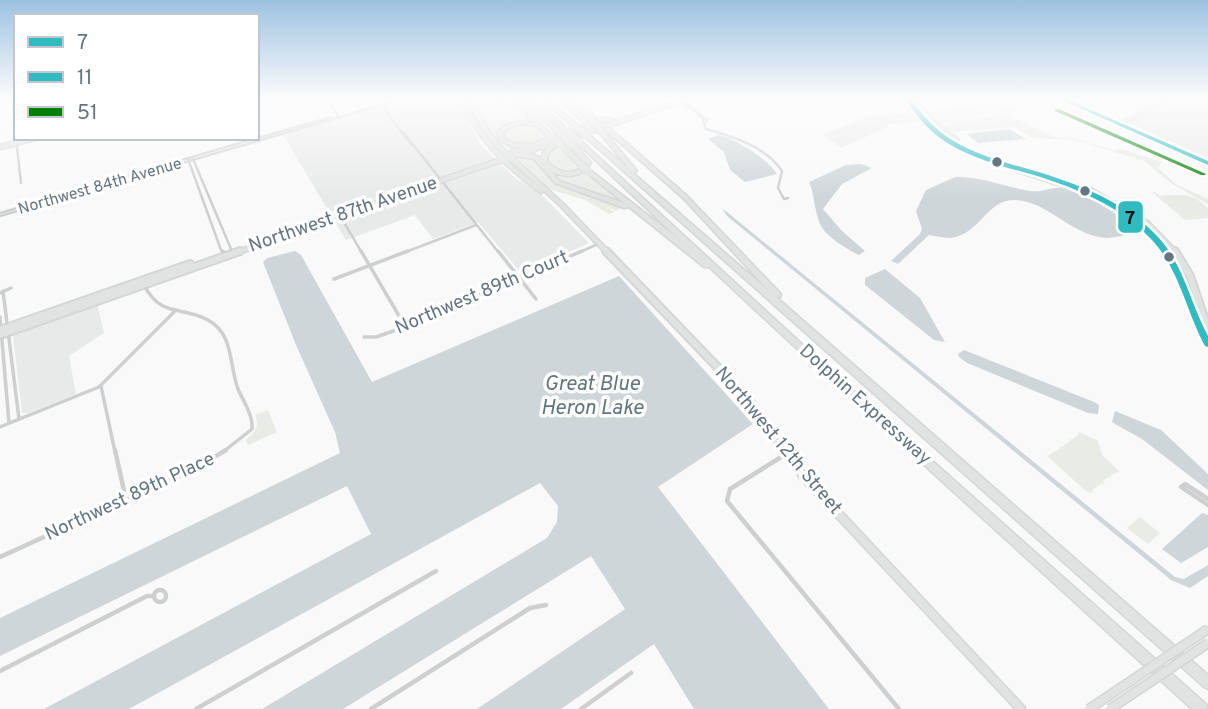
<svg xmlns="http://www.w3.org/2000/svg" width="1208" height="709" font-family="Overpass,sans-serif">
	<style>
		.built { fill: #e8e9e9 }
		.green { fill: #e8ebe6 }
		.water { fill: #ced6d9 }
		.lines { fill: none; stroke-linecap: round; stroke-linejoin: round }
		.secondary-far2-casing { stroke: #d5d6d7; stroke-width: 7 }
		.secondary-far1-casing { stroke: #d5d6d7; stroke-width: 10 }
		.secondary-casing { stroke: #d5d6d7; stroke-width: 11 }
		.primary-casing { stroke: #d5d6d7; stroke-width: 8 }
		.highway-casing { stroke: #d5d6d6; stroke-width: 3 }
		.street-far2 { stroke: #cecfd0; stroke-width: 2.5 }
		.street-far1 { stroke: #cecfd0; stroke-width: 3.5 }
		.street { stroke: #cecfd0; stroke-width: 4.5 }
		.secondary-far2 { stroke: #e1e2e2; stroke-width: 4.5 }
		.secondary-far1 { stroke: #e1e2e2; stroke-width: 6 }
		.secondary { stroke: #e1e2e2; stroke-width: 8 }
		.primary { stroke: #e1e2e2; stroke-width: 5 }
		.highway { fill: #e1e2e2; fill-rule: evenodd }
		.secondary-bridge-casing { stroke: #d5d6d7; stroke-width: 11; stroke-linecap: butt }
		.highway-bridge-casing { stroke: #d5d6d6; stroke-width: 10; stroke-linecap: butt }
		.secondary-bridge { stroke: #e1e2e2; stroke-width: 8 }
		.highway-bridge { stroke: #e1e2e2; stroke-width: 7 }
		.bus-1-casing { stroke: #fff; stroke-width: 5 }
		.bus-2-casing { stroke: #fff; stroke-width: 5 }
		.bus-3-casing { stroke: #fff; stroke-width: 5 }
		.bus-1 { fill: #32bac1; fill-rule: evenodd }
		.bus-2 { fill: #32bac1; fill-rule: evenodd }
		.bus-3 { fill: #008000; fill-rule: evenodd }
		.bus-dot { fill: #657683; stroke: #fff; stroke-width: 2.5 }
		.labels { text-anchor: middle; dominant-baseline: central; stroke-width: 7; stroke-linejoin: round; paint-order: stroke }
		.far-street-label { font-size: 16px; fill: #657683; stroke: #fff }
		.street-label { font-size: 19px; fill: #657683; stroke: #fff }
		.water-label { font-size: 21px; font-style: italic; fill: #60757c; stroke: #fff }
		.line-badge { stroke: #fff; stroke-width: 2.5 }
		.pale-badge-label { font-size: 19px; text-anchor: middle; font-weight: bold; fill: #111 }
	</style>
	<rect width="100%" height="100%" fill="#f9f9f9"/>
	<path class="built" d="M409 99H457L480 144 514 177 542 195 589 243 521 273 478 222 433 239 415 215 346 240 283 135Z
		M1177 99H1208V158L1129 123Z
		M914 113 922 122 888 124 889 126 842 148 822 135 869 116Z
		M97 303 104 333 69 356 76 394 28 413H22L13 336 16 332Z"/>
	<path class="green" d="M472 99H496L529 118 527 122 501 129 500 140 513 146 521 147 509 149 499 142 504 148 501 146 479 115Z
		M1001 99H1015L1005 104 1017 110 1009 113 960 117 939 125 934 123 920 107H927L924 108 927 111 953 110Z
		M1008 115 1054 137 1072 138 1113 150 1122 149 1162 162 1158 168 1177 185 1208 199V204L1172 184 1144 161 1076 140 1033 138 1014 127 955 132 940 128 961 118Z
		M520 123 535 126 547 137 518 145 504 141 502 131Z
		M556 146 583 170 561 173 547 164 548 151Z
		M526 155 536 158 549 178 558 184 624 207 615 211 603 204 614 212 609 214 585 200 546 188 518 162V158Z
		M547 168 556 173 584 171 628 206 558 181Z
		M1152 192H1155L1159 196C1181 194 1192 192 1208 208V218L1185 220Z
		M268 410 277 432 248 445 246 440C254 433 261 426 255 415Z
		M1078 432 1097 440 1103 456 1119 471 1110 476 1111 479 1109 477 1103 481 1105 485 1102 483 1092 490 1093 493 1086 491 1047 456 1061 448 1059 445 1062 447 1070 441 1069 438 1072 440 1079 434Z
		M1140 517 1160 533 1148 544 1127 528Z"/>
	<path class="water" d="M1009 129 1026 139 978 143 967 134Z
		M718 135C735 138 769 160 777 174L745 182 730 170 724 152 708 139Z
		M861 164 872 168 842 184 823 209 842 231 865 251 859 255C848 250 825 236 820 224 814 209 815 196 809 182L846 165Z
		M955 177C981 176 1005 187 1030 191 1042 193 1052 186 1062 188 1079 190 1129 218 1135 233 1126 235 1117 237 1108 238 1073 238 1048 200 1013 200 986 201 980 234 951 238 944 238 936 236 929 235L898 264 891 261 920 234 922 229 916 211 926 190Z
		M722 208 1175 577 1184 579 1208 565V576L1190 588 1171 580 727 216Z
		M295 251 301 255 372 382 619 276 753 424 658 487 829 709H694L654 644 561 709H477L625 609 591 556 343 709H262L547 538 557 522 558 506 540 483 129 709H44L371 534 347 486 0 656V618L340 453 335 432 296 345 263 262 267 258Z
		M885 269 920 298 945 342 934 340 865 285V278Z
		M964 350 1094 402 1099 405 1098 414 1088 413 967 363 959 357 958 354Z
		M1115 411 1161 430 1208 474V490L1142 439 1115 424 1112 422Z
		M1202 513 1208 515V547L1181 563 1162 549Z"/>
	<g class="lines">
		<defs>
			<path id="secondary-far2" d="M461 99C479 138 506 166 541 191
				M469 99 485 129 498 146 562 205 608 253
				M908 99C962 189 1101 160 1168 253
				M915 99 928 119 956 140
				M1120 124 1168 99
				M568 134 597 124
				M0 147 35 138
				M511 153 557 137
				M1087 188 1147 223 1176 253
				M235 253 474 169 687 99"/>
			<path id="secondary-far1" d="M606 251 749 400 786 452
				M1167 251C1187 279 1190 314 1208 344
				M1175 251 1190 276 1208 329
				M0 330 190 264
				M0 335 240 251"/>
			<path id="secondary" d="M785 450 804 477 1021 709"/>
			<path id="primary" d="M1062 99 1208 163"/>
			<path id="highway" d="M496 99H503L513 103 509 99H515L553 136 548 137C545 134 542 131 539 128 527 121 513 125 503 132L504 138 514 143 537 144V146L513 147 499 140 497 132C507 122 519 120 533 123L518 108H514Z
				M519 99H525L562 132V134H558Z
				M528 99H534L568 129V131H564Z
				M541 99H547L579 126V128H575Z
				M557 99H563L584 117 612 118 615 120 612 122 587 120 593 126 588 127Z
				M567 99H573L586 111V113H582Z
				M602 125H606L687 196 780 293 781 295 780 297H776L1208 675V689L1204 687 584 136 589 135 630 170 599 132 604 131 637 171 633 173 770 292 683 198 602 127Z
				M578 139 580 140 829 369 1206 704 1207 709H1192L823 373 709 267H704L629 207 624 208 555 183 534 159 519 157 516 155C522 151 536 153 541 159L543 152 557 140 560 142 559 144H563L584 164 585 163 567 142 572 141 591 163 587 169 590 170 680 240 576 142 575 141ZM558 144 559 146 581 168C569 176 556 171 547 161L548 154ZM585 171 586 172 624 203 559 181 552 172C563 177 574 178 585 171Z"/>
		</defs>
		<use href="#secondary-far2" class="secondary-far2-casing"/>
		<use href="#secondary-far1" class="secondary-far1-casing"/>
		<use href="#secondary" class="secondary-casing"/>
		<use href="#primary" class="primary-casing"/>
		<use href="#highway" class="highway-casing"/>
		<path class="street-far2" d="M12 99 16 133
			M677 99 701 116 706 129C734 137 765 146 782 171L778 188
			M681 99 707 120 705 123
			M327 100 339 117
			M380 104 411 144
			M403 132 499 253
			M16 138 21 183
			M258 138 331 117
			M188 159 221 250 225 253
			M193 159 231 249 229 253
			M778 188 784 199 788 198
			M338 212 362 253
			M0 213 257 138
			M0 216 402 99
			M403 253 476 225
			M578 253 598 244"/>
		<path class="street-far1" d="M222 251 228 255 230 251
			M361 251 405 326
			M498 251 536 299
			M334 279 408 251
			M144 285C162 319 181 305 208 320 234 334 229 365 238 389 243 401 251 411 252 424V429L223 452
			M3 291 19 419
			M0 293 11 288
			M0 317 9 423
			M364 337H376L399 329 582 251
			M101 386 115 452
			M0 427 99 387 174 312"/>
		<path class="street" d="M115 450 126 500
			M786 454 730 489 727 501 899 709
			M1208 499 1185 484 1181 487 1208 505
			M0 557 196 468 226 450
			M154 596a6 6 0 1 1 12 0a6 6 0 1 1-12 0Z
			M0 671 147 596H154
			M196 709 436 571
			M371 709 530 608 546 605
			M581 709 631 673"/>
		<use href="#secondary-far2" class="secondary-far2"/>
		<use href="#secondary-far1" class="secondary-far1"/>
		<use href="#secondary" class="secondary"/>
		<use href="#primary" class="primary"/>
		<use href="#highway" class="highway"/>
		<defs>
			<path id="secondary-bridge" d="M1089 709 1208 629
				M1110 709 1208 643"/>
			<path id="highway-bridge" d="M586 113 602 132
				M577 127 587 136
				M566 130 578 141
				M560 133 570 142
				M550 136 561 145
				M582 166 588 171"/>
		</defs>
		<use href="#secondary-bridge" class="secondary-bridge-casing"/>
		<use href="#highway-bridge" class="highway-bridge-casing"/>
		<use href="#secondary-bridge" class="secondary-bridge"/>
		<use href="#highway-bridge" class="highway-bridge"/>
		<defs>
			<path id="bus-1" d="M905 99H911C920 111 930 124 943 134 972 155 1008 163 1042 173 1083 186 1128 204 1158 237 1184 265 1190 303 1208 336V347L1205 346C1186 311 1179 267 1150 238 1120 206 1076 188 1034 175 1001 166 964 157 936 135 924 125 914 112 905 99Z"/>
			<path id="bus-2" d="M1059 99H1066L1208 161V165Z"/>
			<path id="bus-3" d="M1055 109H1059L1206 174 1205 175H1201L1055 111Z"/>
		</defs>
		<use href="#bus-1" class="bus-1-casing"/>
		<use href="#bus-2" class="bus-2-casing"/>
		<use href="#bus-3" class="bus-3-casing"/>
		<use href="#bus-1" class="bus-1"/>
		<use href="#bus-2" class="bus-2"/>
		<use href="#bus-3" class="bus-3"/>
	</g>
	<linearGradient id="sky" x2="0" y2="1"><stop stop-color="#9dc2e2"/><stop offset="0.5" stop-color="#fcfcfc"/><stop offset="1" stop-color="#fcfcfc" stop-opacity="0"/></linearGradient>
	<rect width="1208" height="198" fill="url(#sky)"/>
	<g class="bus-dot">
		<circle cx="997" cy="162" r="6"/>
		<circle cx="1085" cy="191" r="6"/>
		<circle cx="1169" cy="257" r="6"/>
	</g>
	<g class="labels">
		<g class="far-street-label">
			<text transform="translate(100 187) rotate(-16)">Northwest 84th Avenue</text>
		</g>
		<g class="street-label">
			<text transform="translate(343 215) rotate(-19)">Northwest 87th Avenue</text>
			<text transform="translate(482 293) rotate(-23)">Northwest 89th Court</text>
			<text transform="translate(865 405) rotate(42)">Dolphin Expressway</text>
			<text transform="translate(778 441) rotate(50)">Northwest 12th Street</text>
			<text transform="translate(130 497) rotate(-25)">Northwest 89th Place</text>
		</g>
		<g class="water-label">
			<text x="592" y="384">Great Blue<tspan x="592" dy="24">Heron Lake</tspan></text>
		</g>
	</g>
	<rect class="line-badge" x="1117" y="200" width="27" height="34" rx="7" fill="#32bac1"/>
	<g class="pale-badge-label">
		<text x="1130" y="224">7</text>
	</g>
	<rect x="14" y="14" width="245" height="126" fill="#ffffff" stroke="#c1c8cd" stroke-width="2"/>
	<rect x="28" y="37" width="35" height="10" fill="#32bac1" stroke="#c1c8cd" stroke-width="2"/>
	<text x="77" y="49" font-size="21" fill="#657683">7</text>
	<rect x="28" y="72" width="35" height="10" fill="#32bac1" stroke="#c1c8cd" stroke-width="2"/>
	<text x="77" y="84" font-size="21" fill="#657683">11</text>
	<rect x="28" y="107" width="35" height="10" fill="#008000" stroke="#c1c8cd" stroke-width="2"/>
	<text x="77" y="119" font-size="21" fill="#657683">51</text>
</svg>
